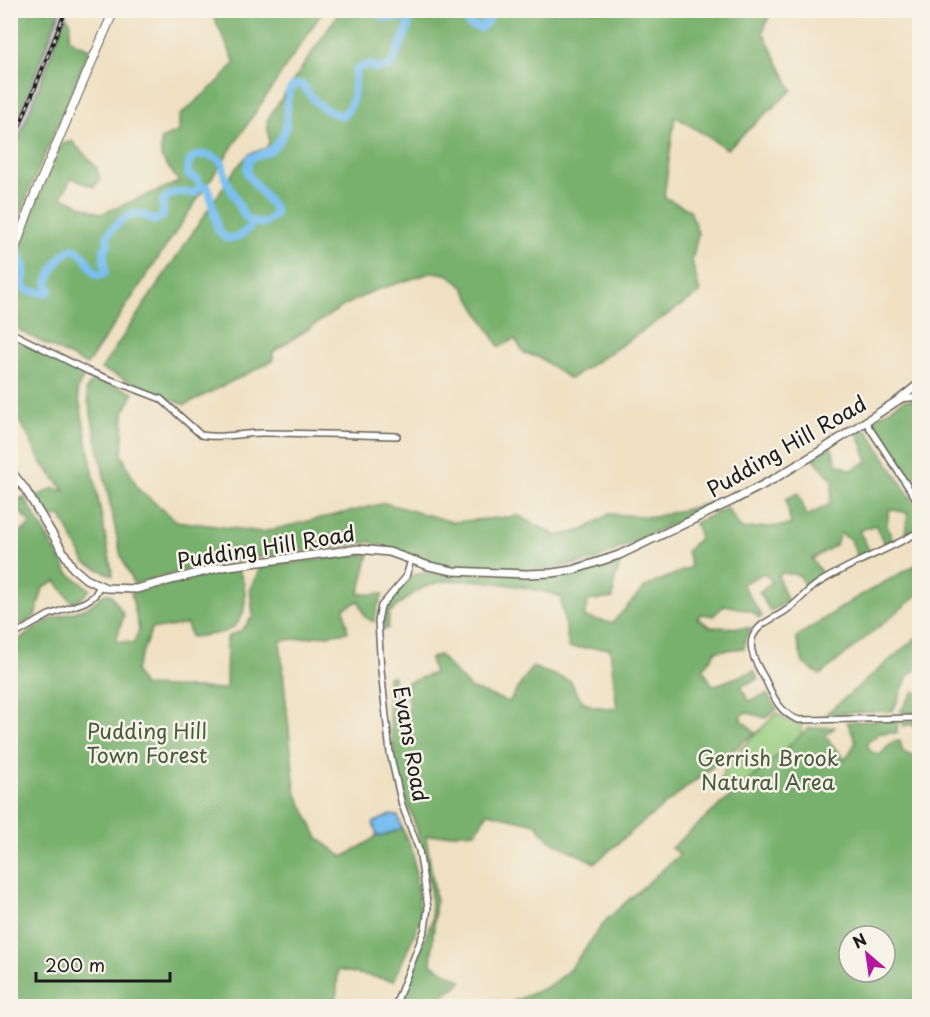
<svg xmlns="http://www.w3.org/2000/svg" width="930" height="1017" font-family="'Playpen Sans',sans-serif">
<style>
.industrial{fill:#cfbdce}
.green{fill:#96cc7e;stroke:#59744d;stroke-width:1.5}
.forest{fill:#78b06d;stroke:#4a6644;stroke-width:1.5;fill-rule:evenodd}
.water{fill:#79bff0;stroke:#4a6e86;stroke-width:1.5}
.lines{fill:none;stroke-linecap:round;stroke-linejoin:round}
.river{stroke:#79bff0;stroke-width:8}
.minor-casing{stroke:#666156;stroke-width:8}
.tertiary-casing{stroke:#666156;stroke-width:10}
.secondary-casing{stroke:#666156;stroke-width:10}
.minor{stroke:#fff;stroke-width:5}
.tertiary{stroke:#fff;stroke-width:7}
.secondary{stroke:#fff;stroke-width:8}
.rail-casing{stroke:#1c1c1c;stroke-width:4}
.rail{stroke:#f7f3e8;stroke-width:1.5;stroke-dasharray:4.5;stroke-linecap:butt}
.labels{text-anchor:middle;stroke-width:5;stroke-linejoin:round;paint-order:stroke}
.street-label{font-size:21px;fill:#1c1c1c;stroke:#f7f3e8}
.park-label{font-size:21px;fill:#475a3e;stroke:#f7f3e8}
</style>
<rect width="100%" height="100%" fill="#f7f3e8"/>
<filter id="ink" filterUnits="userSpaceOnUse"><feTurbulence type="fractalNoise" baseFrequency=".0167" numOctaves="2"/><feDisplacementMap in="SourceGraphic" scale="12" xChannelSelector="R" yChannelSelector="G"/><feConvolveMatrix kernelMatrix="1 2 1 2 8 2 1 2 1" color-interpolation-filters="sRGB"/></filter>
<filter id="wash" filterUnits="userSpaceOnUse"><feTurbulence type="fractalNoise" baseFrequency=".008" numOctaves="4" result="noise"/><feDisplacementMap in="SourceGraphic" scale="24" xChannelSelector="R" yChannelSelector="G"/><feGaussianBlur stdDeviation="1.35" result="paint"/><feColorMatrix in="noise" values="0 0 0 0 0 0 0 0 0 0 0 0 0 0 0 0 0 1.4 0 .05"/><feComposite in="paint" operator="in"/></filter>
<g filter="url(#wash)">
<rect width="100%" height="100%" fill="#efe0c2"/>
<polygon class="industrial" points="60,11 69,11 11,159 11,137"/>
<polygon class="green" points="777,713 787,721 801,724 803,785 733,794 718,786 728,762"/>
<g class="forest">
<polygon points="11,10 60,11 11,137 10,11"/>
<polygon points="211,11 323,11 87,365 20,331 11,321 11,287 16,263 38,200 62,144 72,141 97,168 100,180 94,187 71,178 62,197 101,214 179,182 161,157 161,139 179,131 179,116 218,82 235,63"/>
<polygon points="340,11 771,11 763,32 792,90 727,149 675,116 664,197 690,210 698,233 692,261 700,293 570,379 540,358 524,353 515,339 499,347 464,288 449,275 434,272 373,291 340,308 273,352 273,361 185,405 101,369 236,168 249,154 266,148 269,142 267,120"/>
<polygon points="66,16 71,23 69,37 75,43 90,49 28,194 11,244 11,159"/>
<polygon points="10,337 18,338 85,374 77,389 113,576 85,563 61,516 49,518 37,496 54,488 65,491 40,461 26,432 16,417 11,420"/>
<polygon points="95,377 134,393 124,412 122,455 138,489 177,521 262,532 385,503 453,522 519,516 557,536 584,530 609,514 654,517 722,500 598,559 552,569 454,569 371,542 244,559 185,570 134,584 121,556 86,390"/>
<polygon points="919,399 919,475 911,480 874,426 876,418 904,400"/>
<path d="M856,428l11,2 51,79 1,5 -1,14 -13,6 3,-21 -19,-4 -2,16 6,16 -8,4 -10,-20 -16,6 12,22 -13,6 -7,-19 -11,-7 -4,12 -24,14 11,16 -18,11 -6,-11 -17,-2 -4,3 10,26 -18,9 -11,-19 13,-10 -8,-9 -22,11 20,32 -3,2 -8,-7 -26,-6 -12,11 -11,-2 -5,4 14,9 41,1 -6,8 -2,12 -28,3 -13,18 10,17 41,-15 4,8 -17,7 8,15 18,-7 10,15 -11,9 -21,-6 -5,6 15,15 -118,94 -42,36 -46,-23 -13,-16 -48,-11 -13,19 -49,4 10,64 -5,64 31,17 -30,25h-33l33,-86 -2,-33 -13,-57 -20,-57 -9,-66v-30l6,-1 3,48 13,2 -4,-43 28,-10 -4,-14 9,-4 31,33 39,14 23,-35 39,14c10,26 19,27 46,27l-7,-60h-41l-9,-52c-37,-9 -107,-27 -141,-6 -11,6 -20,15 -30,23l-1,15 -4,2 -1,-19 4,-9 26,-27 11,-2 129,2 70,-19 -8,23 -2,19 -25,3 -4,16 28,6 33,-36 46,-20 -4,-16 13,-14 -5,-14 32,-15 14,21 50,-4 -5,-26 12,-6 9,23 23,-12 3,-24 -20,-22 18,-12 6,18 15,6 16,-9z"/>
<polygon points="24,497 68,573 90,589 82,598 72,603 56,581 43,588 35,616 11,631 11,619 17,607 11,602 11,532 17,535 31,524 12,503"/>
<path d="M369,554l-10,40h24l-6,14 -3,14 -9,-5 -6,-16 -15,7 4,24 -68,9 15,149 23,48 25,19 27,-16 7,-6 5,1 20,-8 11,25 8,66 -27,62 -56,-11 -2,36h-325l-1,-361 41,-26 36,-11 17,-14h7l13,21 -8,26 17,2 6,-13 -8,-37 106,-25c7,11 8,19 8,32 -1,34 -26,34 -54,37l-4,-13 -23,4h-12l-17,43 8,15 83,3 1,-52 15,-7 11,-14 -3,-27 11,-23z"/>
<polygon points="919,563 919,594 820,675 803,663 796,637 856,598"/>
<polygon points="919,635 919,667 908,676 893,711 826,714"/>
<polygon points="914,691 919,694 919,714 900,712"/>
<path d="M898,720l-1,13h-17l-13,10 3,8 10,4 12,-13 8,-1 3,11 16,6 -1,-20 -6,-14 -9,2 -1,-6 17,1v285h-433l9,-6 10,5 42,-18 22,-17 38,-51 73,-65 -9,-6 138,-120 26,-1 -10,9 20,24 11,-18 -9,-20zM849,936h36v36h-36z"/>
</g>
<polygon class="water" points="390,815 398,816 402,828 382,836 377,835 373,823"/>
<g class="lines">
<g class="river">
<polyline points="461,10 465,13 469,25 481,28 486,23 493,10"/>
<path d="M201,187l-4,-8 -9,-4c-3,-24 19,-24 34,-13l3,16 21,41 16,5 13,-9v-6l-27,-34 -1,-6 3,-11c8,-3 20,-5 25,-12 4,-4 8,-11 10,-16 5,-14 -4,-51 18,-45 10,16 21,27 40,31 13,-13 10,-28 13,-45l4,-4 11,-2 4,4 16,-3 17,-38 1,-7 -3,-3h-20l-12,-8"/>
<path d="M201,187h7l10,43 8,8c13,1 21,-6 27,-16"/>
<path d="M10,239c7,12 20,30 12,44l4,7 19,3 5,-3 -3,-7c6,-15 12,-28 27,-34 12,5 14,17 23,26l8,-2 -1,-24 4,-4 -1,-9c11,-16 30,-31 46,-15l10,-5v-16c10,-9 18,-9 31,-7l7,-6"/>
</g>
</g>
</g>
<g filter="url(#ink)">
<g class="lines">
<g class="minor-casing">
<g id="minor">
<path d="M10,332l78,39 73,28 40,36c19,4 41,-2 61,-2 45,0 90,2 135,3"/>
<polyline points="900,399 920,397"/>
<polyline points="865,421 920,505"/>
<path d="M920,531c-33,20 -71,32 -103,53 -12,8 -20,20 -32,27 -11,8 -25,11 -32,25 -6,14 5,31 12,43 8,17 15,35 34,41l121,-2"/>
<polyline points="10,637 49,615 85,602 94,596 100,586"/>
<polyline points="395,1006 425,929 428,908 419,850 402,805 390,753 381,670 378,621 381,606 406,577 411,560"/>
</g>
</g>
<g class="tertiary-casing">
<polyline id="tertiary" points="10,470 25,489 73,568 86,579 106,588 136,589 222,567 358,549 389,552 429,566 453,571 526,574 552,573 573,570 619,555 734,500 772,480 822,450 900,399 920,383"/>
</g>
<g class="secondary-casing">
<polyline id="secondary" points="10,262 33,199 114,10"/>
</g>
<use href="#minor" class="minor"/>
<use href="#tertiary" class="tertiary"/>
<use href="#secondary" class="secondary"/>
<g class="rail-casing">
<polyline id="rail" points="10,150 66,10"/>
</g>
<use href="#rail" class="rail"/>
</g>
</g>
<g class="labels">
<g class="street-label">
<text transform="translate(787 447) rotate(-30)" y="7">Pudding Hill Road</text>
<text transform="translate(266 548) rotate(-9)" y="7">Pudding Hill Road</text>
<text transform="translate(410 744) rotate(80)" y="7">Evans Road</text>
</g>
<g class="park-label">
<text x="147" y="739">Pudding Hill<tspan x="147" dy="24">Town Forest</tspan></text>
<text x="768" y="766">Gerrish Brook<tspan x="768" dy="24">Natural Area</tspan></text>
</g>
</g>
<rect width="930" height="1017" fill="none" stroke="#f7f3e8" stroke-width="36"/>
<g transform="translate(867 954) rotate(331)"><circle r="28" fill="#f7f3e8" stroke="#9f9d96" stroke-width="1.5"/>
<path d="M0-4.5L10 22L0 15L-10 22Z" fill="#b5179e"/>
<text y="-9" font-size="16" font-weight="bold" text-anchor="middle" fill="#1c1c1c">N</text>
</g>
<path d="M36 972v9h134v-9" fill="none" stroke="#1c1c1c" stroke-width="3"/>
<text x="45" y="972" font-size="18" fill="#1c1c1c" stroke="#f7f3e8" stroke-width="4.5" paint-order="stroke">200 m</text>
</svg>
